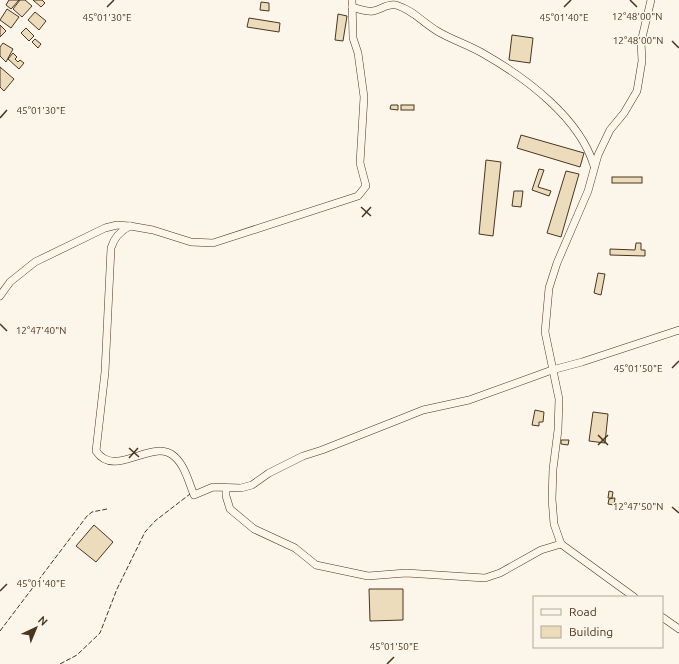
<svg xmlns="http://www.w3.org/2000/svg" width="679" height="664" font-family="Ubuntu,sans-serif">
<style>
.building{fill:#ecdcbc;stroke:#4a3520}
.lines{fill:none;stroke-linecap:round;stroke-linejoin:round}
.minor-casing{stroke:#4a3520;stroke-width:8}
.minor{stroke:#fbf6e9;stroke-width:7}
.fence{stroke:#4a3520;stroke-width:1;stroke-dasharray:5 2;stroke-linecap:butt}
.ticks{fill:none;stroke:#4a3520;stroke-width:1.5}
.ticks-label{font-size:10px;text-anchor:middle;fill:#4a3520;stroke:#fbf6e9;stroke-width:3;stroke-linejoin:round;paint-order:stroke}
</style>
<rect width="100%" height="100%" fill="#fbf6e9"/>
<g class="building">
<polygon points="9,0 19,0 11,9 6,5"/>
<polygon points="20,0 25,0 32,6 22,17 13,9"/>
<polygon points="33,0 42,0 45,3 41,7"/>
<polygon points="261,2 269,3 269,11 260,10"/>
<polygon points="7,9 19,17 11,28 0,20"/>
<polygon points="35,12 46,21 39,30 28,20"/>
<polygon points="338,14 347,16 343,41 335,40"/>
<polygon points="249,18 280,23 279,32 247,27"/>
<polygon points="0,25 6,31 0,37"/>
<polygon points="26,28 34,36 29,41 21,33"/>
<polygon points="512,35 533,38 530,63 509,60"/>
<polygon points="35,39 41,44 38,48 32,42"/>
<polygon points="3,43 13,49 6,62 0,56 0,47"/>
<polygon points="13,53 17,57 15,59 18,62 20,60 24,63 19,69 8,59"/>
<polygon points="0,67 14,79 4,91 0,87"/>
<polygon points="391,105 398,105 398,110 390,109"/>
<rect x="401" y="105" width="13" height="5"/>
<polygon points="521,135 584,153 580,167 517,148"/>
<polygon points="486,160 501,162 493,236 479,234"/>
<polygon points="539,169 544,170 538,187 551,191 549,196 532,190"/>
<polygon points="566,171 579,174 561,237 547,233"/>
<rect x="612" y="177" width="30" height="6"/>
<polygon points="514,191 523,191 521,207 512,206"/>
<polygon points="636,243 641,243 641,250 645,250 645,256 610,255 610,249 635,250"/>
<polygon points="598,273 605,274 601,295 594,293"/>
<polygon points="535,410 544,412 543,422 539,422 539,426 532,425"/>
<polygon points="593,412 608,414 605,443 589,441"/>
<polygon points="561,440 569,440 568,445 561,444"/>
<polygon points="609,491 613,492 612,498 608,498"/>
<polygon points="614,498 615,498 614,505 608,504 609,499"/>
<polygon points="94,525 113,542 96,562 76,546"/>
<polygon points="369,589 403,589 403,620 370,621"/>
</g>
<g class="lines">
<g class="minor-casing">
<g id="minor">
<path d="M352,7c7,2 15,5 21,4 8,-1 14,-8 23,-6 17,5 26,17 41,26 15,9 32,14 47,23 42,24 96,64 110,112"/>
<path d="M130,226c-10,5 -16,12 -19,22l-6,124 -9,79c19,29 57,-15 79,6 10,9 14,26 19,38l19,-8 28,1 11,-3 17,-12 34,-17 19,-6 76,-30 25,-10 46,-10 83,-30 30,-8 97,-32"/>
<polyline points="0,296 10,282 35,262 105,228 117,225 130,226 153,230 191,242 213,243 358,196 366,186 360,163 364,97 358,53 353,38 352,0"/>
<polyline points="226,488 226,496 230,509 254,529 295,548 316,565 368,576 406,573 485,578 500,573 541,550 561,544"/>
<polyline points="634,597 561,544 554,524 552,499 553,469 558,430 559,399 545,332 549,288 557,263 588,191 598,155 610,130 624,113 637,91 642,61 641,42 651,0"/>
<polyline points="662,617 679,629"/>
</g>
</g>
<use href="#minor" class="minor"/>
<g class="fence">
<polyline points="0,631 87,516 92,512 107,509"/>
<polyline points="60,664 77,655 100,633 117,589 145,532 155,521 190,494"/>
</g>
</g>
<path class="ticks" d="M630,0l7,7M107,7l7,-7M564,7l7,-7M672,41l7,7M0,118l7,-8M361,207l10,9M362,217l9,-10M0,324l7,7M672,368l7,-7M598,435l10,10M598,445l10,-10M129,448l10,9M129,458l9,-10M672,507l7,6M0,591l7,-7M387,664l7,-7"/>
<g class="ticks-label">
<text x="637" y="20">12°48'00"N</text>
<text x="107" y="21">45°01'30"E</text>
<text x="564" y="21">45°01'40"E</text>
<text x="638" y="44">12°48'00"N</text>
<text x="41" y="114">45°01'30"E</text>
<text x="41" y="334">12°47'40"N</text>
<text x="638" y="372">45°01'50"E</text>
<text x="638" y="510">12°47'50"N</text>
<text x="41" y="587">45°01'40"E</text>
<text x="394" y="650">45°01'50"E</text>
</g>
<rect x="533" y="596" width="130" height="52" fill="#fbf6e9" stroke="#b4a999"/>
<rect x="541" y="609" width="20" height="6" fill="#fbf6e9" stroke="#b4a999"/>
<text x="569" y="616" font-size="12" fill="#4a3520">Road</text>
<rect x="541" y="626" width="20" height="12" fill="#ecdcbc" stroke="#b4a999"/>
<text x="569" y="636" font-size="12" fill="#4a3520">Building</text>
<g transform="translate(36 628) rotate(44)" stroke="#fbf6e9" stroke-width="3" paint-order="stroke">
<path d="M0-3L7 15L0 10L-7 15Z" fill="#4a3520"/>
<text y="-6" font-size="11" font-weight="bold" text-anchor="middle" fill="#4a3520">N</text>
</g>
</svg>
